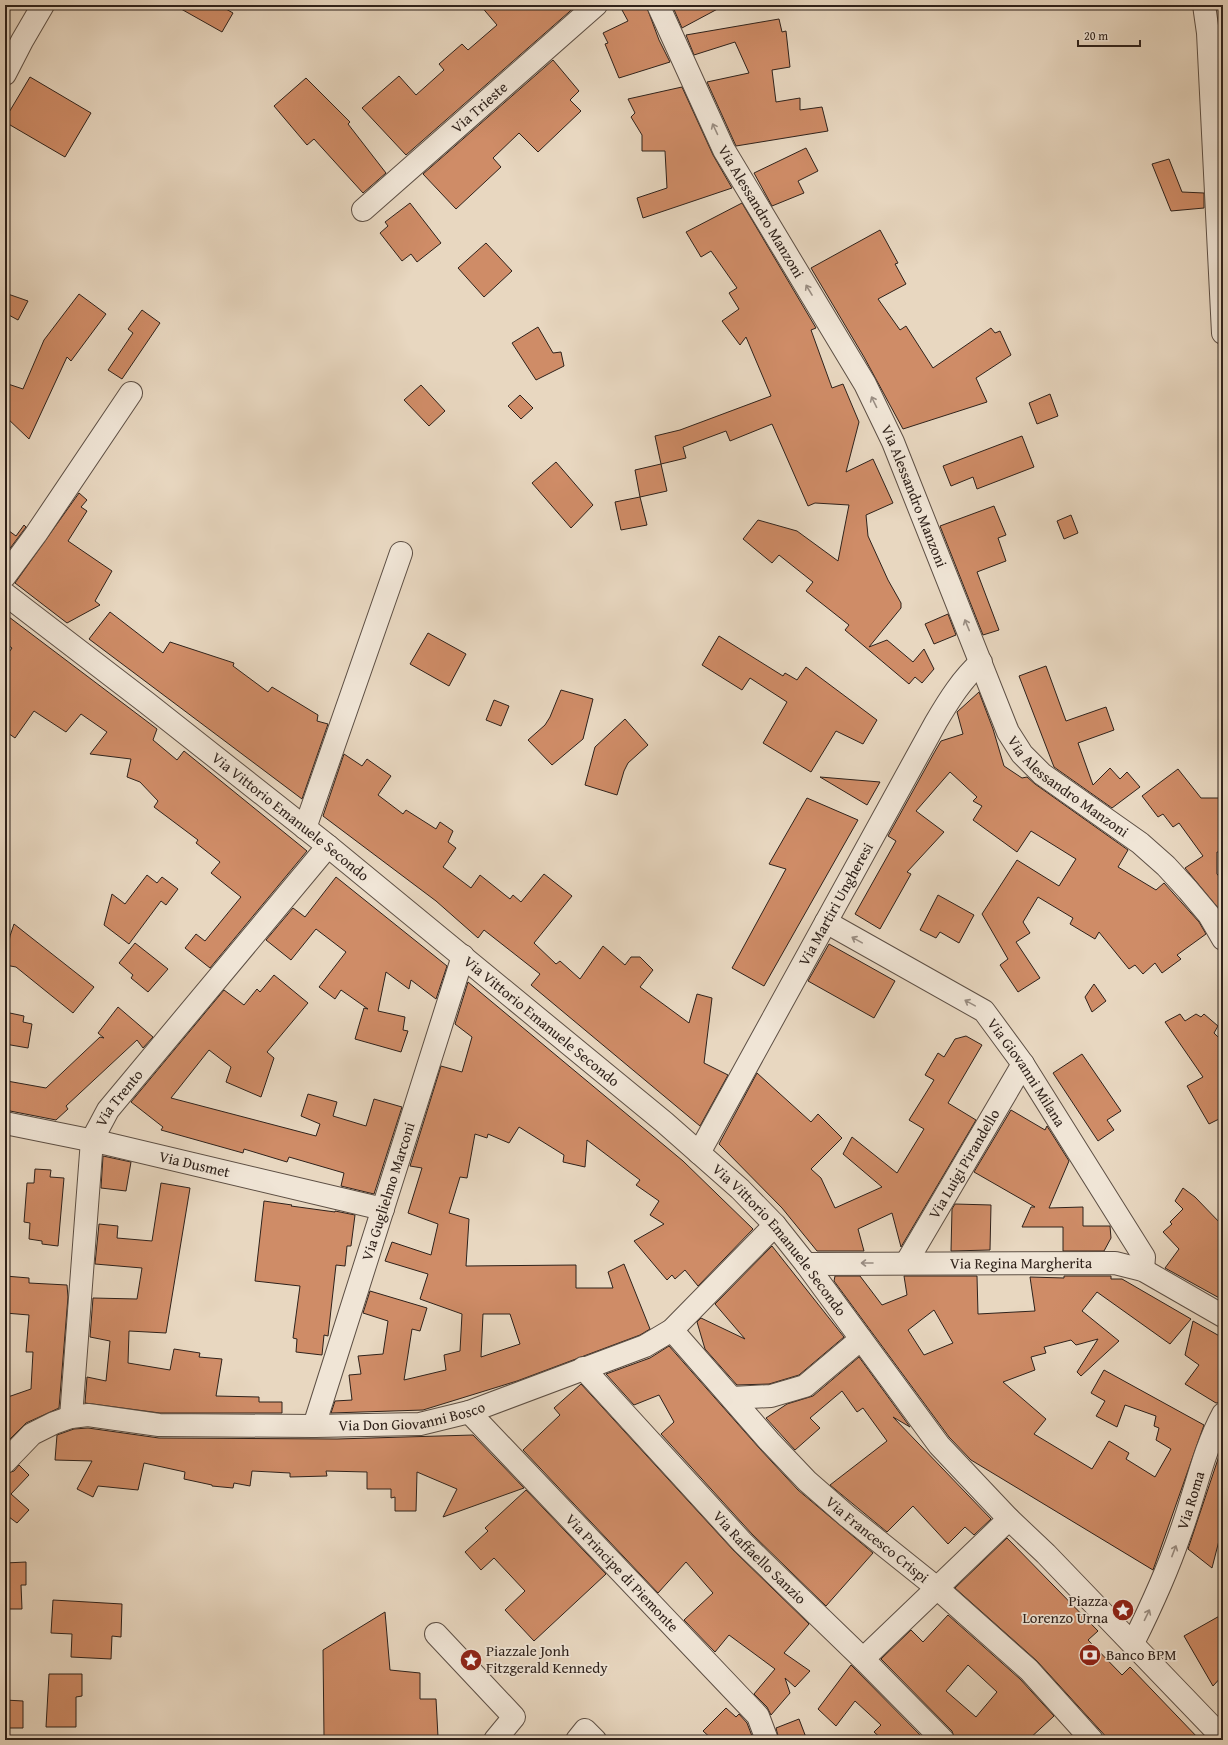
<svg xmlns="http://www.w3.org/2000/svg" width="1228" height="1745" font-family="'Gentium Book Plus',serif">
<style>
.building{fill:#cf8c67;stroke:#2f221b;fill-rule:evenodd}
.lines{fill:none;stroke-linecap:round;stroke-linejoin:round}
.minor-casing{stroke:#5d4f44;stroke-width:24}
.minor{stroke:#f0e5d6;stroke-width:22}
.oneway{stroke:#998d82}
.labels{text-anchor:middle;stroke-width:3.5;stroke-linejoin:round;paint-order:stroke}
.street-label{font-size:15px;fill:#2f221b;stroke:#f0e5d6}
.poi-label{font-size:15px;fill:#2f221b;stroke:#f0e5d6;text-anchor:start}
</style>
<rect width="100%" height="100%" fill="#e8d7c0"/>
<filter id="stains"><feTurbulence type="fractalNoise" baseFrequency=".005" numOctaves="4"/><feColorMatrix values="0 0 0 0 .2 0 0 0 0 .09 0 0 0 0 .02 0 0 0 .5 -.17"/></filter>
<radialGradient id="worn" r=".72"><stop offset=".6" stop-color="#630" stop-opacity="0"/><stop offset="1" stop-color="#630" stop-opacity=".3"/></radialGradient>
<g class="building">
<polygon points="174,5 219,5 233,13 222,32"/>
<polygon points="480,5 577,5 406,155 362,108 399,76 416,95 444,70 439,64 462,44 468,50 497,25"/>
<polygon points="632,5 646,5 659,40 670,62 619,78 605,44 608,43 603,33 628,21 622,10"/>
<polygon points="672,5 725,5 682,28"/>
<polygon points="779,19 782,32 786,31 790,67 772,70 776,102 800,98 800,110 822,107 828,131 736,146 707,82 749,73 735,42 694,55 686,35"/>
<polygon points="553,60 579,91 570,100 581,111 538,152 519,133 493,158 501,167 456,209 423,174"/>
<polygon points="30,77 91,113 65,157 5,122 5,119"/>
<polygon points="306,78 350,122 348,124 386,173 363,193 314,139 307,145 274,106"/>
<polygon points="682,87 713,155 732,188 643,218 637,198 667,188 665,151 642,151 642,135 631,117 635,113 628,99"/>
<polygon points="806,148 818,171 798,181 804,193 772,206 754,173"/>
<polygon points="1169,159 1182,192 1204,193 1204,208 1171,211 1152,164"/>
<polygon points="410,203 441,243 417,262 411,254 402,261 380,233 388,226 385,222"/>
<polygon points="742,203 816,328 811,330 832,388 843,384 859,422 846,472 873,459 893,503 866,515 868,536 888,580 901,603 901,608 869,647 887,640 913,662 924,649 934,669 922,683 915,677 909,684 845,630 849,625 806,591 813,582 779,555 772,563 743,539 758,520 797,531 838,561 849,505 815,503 808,506 772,424 730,441 726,431 683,447 686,458 661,464 655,436 680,430 771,396 746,337 740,345 722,321 739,309 729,293 737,288 711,251 701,257 686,232"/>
<polygon points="880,230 898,263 895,264 906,284 878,299 900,330 906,326 933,368 991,328 995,333 1000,331 1011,355 976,378 987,402 903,429 864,357 811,268"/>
<polygon points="486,243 512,271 484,297 458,268"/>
<polygon points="5,293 28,301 18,320 5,313"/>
<polygon points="79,294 106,314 71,361 67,357 29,439 5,416 5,383 23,389 44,340"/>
<polygon points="142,310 160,323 122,379 108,370 133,333 128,329"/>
<polygon points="538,327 553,353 561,352 564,366 536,380 512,343"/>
<polygon points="421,385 445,411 429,426 404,400"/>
<polygon points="1050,394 1058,416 1037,424 1029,403"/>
<polygon points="520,395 533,408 521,419 508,406"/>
<polygon points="1022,436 1034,467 977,489 973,477 951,486 943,466"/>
<polygon points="556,462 593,505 571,528 532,483"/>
<polygon points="661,464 667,491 640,497 635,470"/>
<polygon points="79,493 87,500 81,507 87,511 68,541 112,571 95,601 100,605 67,623 15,583"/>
<polygon points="640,497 647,525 621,530 615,502"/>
<polygon points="994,506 1006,535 998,538 1006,561 977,572 999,630 983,635 940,526"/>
<polygon points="1071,515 1078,533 1064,539 1057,521"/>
<polygon points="24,525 26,527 5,555 5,528 16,536"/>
<polygon points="110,612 163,653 170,642 234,663 233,666 268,692 272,687 318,715 317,721 328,724 302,799 89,639"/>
<polygon points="5,614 157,729 153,740 177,760 184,751 307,851 210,968 185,948 196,934 205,941 241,897 211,873 220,862 196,843 198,840 154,807 158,801 140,782 127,777 131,759 90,754 107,732 81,714 66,732 34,711 15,738 5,731 5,658 12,648 5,643"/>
<polygon points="948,614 956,635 934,644 925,624"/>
<polygon points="428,633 466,654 449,686 410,664"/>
<polygon points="719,636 783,676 785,673 797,680 806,667 877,720 863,744 836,731 811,772 763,743 787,702 750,678 742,690 702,665"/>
<polygon points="1046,666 1066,721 1106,707 1114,730 1078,743 1093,785 1110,768 1120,779 1127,772 1140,787 1112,808 1054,767 1019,676"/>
<polygon points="561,690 593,699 583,739 552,765 528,740 545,725 550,717"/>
<polygon points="979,692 993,729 1004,766 1022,778 1027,777 1035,784 1128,850 1118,867 1156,890 1164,883 1199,922 1206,934 1177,955 1181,959 1162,973 1155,963 1143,974 1135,965 1129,969 1099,932 1095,939 1070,924 1073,918 1038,897 1023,922 1030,933 1016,942 1040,978 1018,992 1000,965 1008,959 982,914 1017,860 1059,886 1076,859 1031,831 1017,852 973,820 982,806 973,801 977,797 950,772 916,811 944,832 907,872 911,874 880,929 855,914 896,841 888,836 934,753 941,741 963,734 957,712"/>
<polygon points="494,700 509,706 501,726 486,720"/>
<polygon points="625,719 648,745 628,763 624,771 617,795 585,785 595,747"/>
<polygon points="344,754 362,766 367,759 391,776 378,795 403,814 406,810 436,829 440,822 453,831 448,842 456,848 443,867 471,888 480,875 510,899 513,895 521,902 544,874 572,896 534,943 556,964 560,961 580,979 603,946 625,965 631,957 640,957 653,970 640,987 689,1023 697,994 712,998 704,1063 728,1075 700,1126 531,985 540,974 484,930 478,938 436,901 323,816"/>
<polygon points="1178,769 1201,798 1223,798 1223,852 1217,852 1217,874 1223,881 1223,914 1185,868 1203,856 1179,823 1173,827 1163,814 1158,817 1142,796"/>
<polygon points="820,777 880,782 867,805"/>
<polygon points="807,798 858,820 764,986 732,968 786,869 769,864"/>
<polygon points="147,875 157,883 162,877 178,889 166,905 161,901 129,944 104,925 112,894 125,904"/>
<polygon points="336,877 447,966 436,999 411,980 409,989 386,972 378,1011 405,1017 403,1030 408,1031 401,1052 355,1039 364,1008 368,1009 341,990 335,999 319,987 346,952 316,929 291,960 266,940 293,908 305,917"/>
<polygon points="938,895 974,915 959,943 940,932 936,938 920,930"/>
<polygon points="14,924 94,987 73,1013 16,967 5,965 10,936"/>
<polygon points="135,943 168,969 148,992 131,978 133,975 119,963"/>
<polygon points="829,944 895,981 874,1018 808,981"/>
<polygon points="274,975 308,1003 267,1052 274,1058 261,1097 226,1082 231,1067 209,1050 171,1098 316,1136 320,1124 301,1116 308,1094 337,1102 333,1116 366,1126 374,1099 402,1107 374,1194 341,1186 344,1173 289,1157 287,1162 244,1149 243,1153 161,1130 163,1127 131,1102 224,990 244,1005 257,989 260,992"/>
<path d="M468,982l215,179 70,68 -55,57 -13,-16 -10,9 -3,-4 -5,5 -33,-39 30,-17 -14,-9 9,-14 -23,-16 4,-5 -53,-40 -2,27 -22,-5 1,-7 -45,-28 -10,16 -21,-9 -1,4 -12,-4 -8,44 -7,-1 -11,36 20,6 -3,47 110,-1v23h37l-5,-16 16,-8 26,65 -10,6 -123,46 -94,29 -92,3 4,-12 17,-1 -3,-25 12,-1 -3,-18 25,-2 5,-33 -25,-8 7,-22 57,17 -7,23 -8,-2 -8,51 42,-10 -2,-15 16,-4 2,-37 -42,-15 8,-25 -43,-13 7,-19 39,13 7,-31 -30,-11 14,-45 -12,-2 31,-100 21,6 10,-35 -17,-13zM483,1314h27l10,30 -39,13z"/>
<polygon points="1094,984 1106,1001 1092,1012 1085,997"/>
<polygon points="118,1007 153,1037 143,1048 137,1040 66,1106 68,1109 56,1120 5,1110 5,1090 7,1081 46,1088 100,1037 104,1038 98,1033"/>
<polygon points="5,1012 24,1016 23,1022 32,1024 28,1048 5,1044"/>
<polygon points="1180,1014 1185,1021 1196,1014 1201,1017 1204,1014 1218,1026 1214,1033 1223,1042 1223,1117 1209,1124 1187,1086 1203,1077 1165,1022"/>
<polygon points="966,1036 982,1045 948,1103 976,1120 901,1247 892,1213 858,1229 864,1251 817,1251 782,1208 719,1144 757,1073 811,1122 818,1114 842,1138 811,1169 821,1178 835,1208 882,1187 843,1154 852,1137 897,1173 924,1129 909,1120 934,1080 925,1075 938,1053 944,1057 955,1039"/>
<polygon points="1082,1054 1121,1111 1107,1120 1114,1130 1098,1141 1053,1073"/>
<polygon points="1011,1110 1045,1130 1047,1126 1069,1161 1049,1208 1083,1207 1083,1226 1110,1226 1111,1238 1104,1251 1063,1251 1063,1227 1022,1227 1031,1207 1035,1207 974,1172"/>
<polygon points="103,1156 131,1162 126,1191 101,1188"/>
<polygon points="35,1169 51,1170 50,1177 64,1178 58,1246 42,1244 42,1241 29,1239 30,1223 24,1222 27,1183 34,1183"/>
<polygon points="161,1183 190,1188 166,1333 129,1331 128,1363 170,1370 174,1349 200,1353 199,1357 222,1359 216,1396 259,1397 259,1402 282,1402 282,1413 160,1413 85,1403 87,1377 106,1381 110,1341 90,1337 93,1298 137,1299 142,1268 95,1264 99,1224 118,1226 117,1238 152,1241"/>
<polygon points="1183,1188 1195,1197 1223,1226 1223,1300 1165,1268 1179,1249 1163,1232 1172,1224 1170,1222 1183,1209 1175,1201"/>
<polygon points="264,1201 292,1205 291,1206 335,1212 335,1211 355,1215 351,1246 347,1246 345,1266 336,1265 328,1336 324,1335 322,1355 296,1352 297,1339 293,1338 300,1286 255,1281"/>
<polygon points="955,1204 991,1205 990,1250 951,1251 952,1209"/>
<polygon points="772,1246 844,1337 799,1375 769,1384 737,1385 705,1349 697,1322 701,1318 745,1339 715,1304"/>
<polygon points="5,1276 29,1278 29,1283 67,1285 68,1297 59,1408 26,1423 5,1444 5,1398 31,1389 33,1352 26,1352 29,1315 5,1313"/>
<path d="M835,1276h25l22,29 25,-10 -3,-19h73l1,38 57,-3 -5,-34 34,1v-2h47v3h11l69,40 -21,25 -73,-52 -15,19 37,30 -38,35 -4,-4 21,-33 -22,6 -5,-5 -27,7 2,6 -15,4 4,13 -32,12 43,37 -12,15 58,35 17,-28 20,12 -3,6 29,18 16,-28 -15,-9 3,-12 -5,-2 2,-10 -31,-11 -8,22 -21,-11 9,-15 -14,-8 13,-23 100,55 -51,145 -182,-110 -22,-23 -115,-156zM934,1310l19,33 -29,12 -16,-25z"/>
<polygon points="1193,1321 1223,1338 1223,1402 1216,1403 1185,1384 1199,1365 1185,1355"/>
<polygon points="669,1346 760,1449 798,1490 873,1553 826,1606 752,1534 661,1434 674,1422 659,1395 634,1405 606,1374 650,1358"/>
<polygon points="859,1357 910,1427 893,1417 991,1519 974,1535 965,1527 948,1544 913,1506 887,1532 830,1485 887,1441 863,1408 857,1412 842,1391 810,1418 820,1428 795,1450 766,1418 787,1404 813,1396"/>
<polygon points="581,1384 734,1551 809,1624 784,1653 810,1671 795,1687 785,1678 790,1693 771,1715 767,1707 754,1694 775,1669 729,1635 715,1652 684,1620 713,1593 686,1562 658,1593 523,1450 560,1415 554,1408"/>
<polygon points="88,1428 159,1438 337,1439 473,1435 524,1488 443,1517 457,1489 417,1472 416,1511 395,1511 395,1497 391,1498 391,1489 367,1489 367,1472 326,1471 327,1476 290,1477 290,1473 252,1471 250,1486 234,1483 233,1488 212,1486 212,1485 184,1479 185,1472 144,1463 138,1490 98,1486 93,1497 77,1489 92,1461 55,1460 57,1435 74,1429"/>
<polygon points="1223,1444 1223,1525 1212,1568 1188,1549"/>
<polygon points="19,1465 29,1475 11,1494 29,1510 17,1523 5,1514 5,1474 14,1471"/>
<polygon points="526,1490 606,1574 534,1641 505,1610 525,1591 494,1558 481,1570 465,1552 488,1531 485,1528"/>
<polygon points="1007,1538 1098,1631 1088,1640 1122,1675 1130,1667 1200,1740 1109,1740 1037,1661 955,1588"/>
<polygon points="26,1562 26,1585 21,1585 22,1609 5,1609 5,1563"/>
<polygon points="53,1600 122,1604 121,1637 112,1636 111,1659 71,1657 72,1634 51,1633"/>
<polygon points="385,1612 390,1670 420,1673 420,1699 436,1699 438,1737 395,1739 324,1736 323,1650"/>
<polygon points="1223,1614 1223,1675 1213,1686 1184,1636"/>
<path d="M948,1615l72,64 34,37 -26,24h-73l-3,-9 -71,-72 30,-29 12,12zM968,1665l29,27 -21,25 -30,-26z"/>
<polygon points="851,1665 854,1668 925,1740 883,1740 874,1732 881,1725 855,1701 836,1726 818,1709"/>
<polygon points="49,1674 82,1674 82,1696 76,1697 76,1727 46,1727"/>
<polygon points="5,1700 23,1701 23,1728 5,1728"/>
<polygon points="726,1708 736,1717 739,1714 747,1723 752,1736 750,1739 753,1738 754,1740 713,1740 703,1731"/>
<polygon points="799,1719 807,1740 779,1740 776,1728"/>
</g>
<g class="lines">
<g class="minor-casing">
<g id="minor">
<path id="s1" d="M658,5l66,145 141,234 28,58 115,290 14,22 20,20 98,69 26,23 22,24 21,25 14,24"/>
<polyline points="1204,5 1208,33 1223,333"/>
<polyline points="5,74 22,41 43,5"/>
<path id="s2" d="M363,210l233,-205"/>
<polyline points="5,576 36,534 131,393"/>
<path id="s3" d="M5,594l142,109 181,143 336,276 76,67 35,36 31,39 133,181 70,74 37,35 177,184"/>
<polyline points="305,828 401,553"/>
<path id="s4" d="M826,922l158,89 39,53 121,193 -1,13"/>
<path id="s5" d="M5,1123l99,20 279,66"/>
<path id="s6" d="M699,1153l237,-431c13,-22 26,-43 45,-60"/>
<path id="s7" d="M906,1263l117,-199"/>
<path id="s8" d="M806,1264l309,-1 28,7 80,46"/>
<path id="s9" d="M672,1330l97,111 38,40 40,35 90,72 92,82 63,70"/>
<path id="s10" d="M583,1368l160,175 120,116 80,81"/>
<polyline points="732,1398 771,1396 805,1386 861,1339"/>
<path id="s11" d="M469,1412l289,304 9,24"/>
<path id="s12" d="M71,1417l21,-277 16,-30 220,-264"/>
<path id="s13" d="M314,1426l149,-470"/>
<path id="s14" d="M5,1462l27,-28 22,-11 17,-6 17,-2 71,10 155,1 106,-2 49,-12 176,-66 27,-16 103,-105"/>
<polyline points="436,1634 514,1717 495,1740"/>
<path id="s15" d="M1133,1643c18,-36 34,-71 47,-109 15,-40 23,-83 43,-120"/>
<polyline points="863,1659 1009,1519"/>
<polyline points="577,1740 585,1730 595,1740"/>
</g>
</g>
<use href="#minor" class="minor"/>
</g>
<defs><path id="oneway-shaft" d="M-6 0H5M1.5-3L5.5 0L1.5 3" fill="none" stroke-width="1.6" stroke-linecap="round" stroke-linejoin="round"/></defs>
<g class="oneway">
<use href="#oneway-shaft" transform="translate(715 129) rotate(-115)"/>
<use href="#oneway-shaft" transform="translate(809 290) rotate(-121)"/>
<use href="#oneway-shaft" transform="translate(874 402) rotate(-116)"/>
<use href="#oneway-shaft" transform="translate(967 625) rotate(-112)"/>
<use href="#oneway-shaft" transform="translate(857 940) rotate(-151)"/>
<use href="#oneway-shaft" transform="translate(970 1003) rotate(-151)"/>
<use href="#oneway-shaft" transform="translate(867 1263) rotate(180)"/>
<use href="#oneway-shaft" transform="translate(1174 1551) rotate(-69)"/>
<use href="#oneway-shaft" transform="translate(1147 1615) rotate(-64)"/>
</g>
<defs>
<g id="sight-disc" transform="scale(1.15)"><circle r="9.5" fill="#8f2418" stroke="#f0e5d6"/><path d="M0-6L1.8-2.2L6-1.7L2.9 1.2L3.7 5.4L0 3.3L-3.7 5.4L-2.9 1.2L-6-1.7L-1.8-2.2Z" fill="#fff"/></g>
<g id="bank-disc" transform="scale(1.15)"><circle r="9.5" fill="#8f2418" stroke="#f0e5d6"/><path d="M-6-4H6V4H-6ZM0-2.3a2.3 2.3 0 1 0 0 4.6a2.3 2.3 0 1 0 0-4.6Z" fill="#fff"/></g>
</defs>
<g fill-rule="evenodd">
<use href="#sight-disc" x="1123" y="1610"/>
<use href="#bank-disc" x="1090" y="1655"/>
<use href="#sight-disc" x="471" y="1660"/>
</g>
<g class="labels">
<g class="street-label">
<text dy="5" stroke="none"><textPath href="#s2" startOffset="155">Via Trieste</textPath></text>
<text dy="5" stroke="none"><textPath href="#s1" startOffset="231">Via Alessandro Manzoni</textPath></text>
<text dy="5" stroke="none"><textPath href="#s1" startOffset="555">Via Alessandro Manzoni</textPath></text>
<text dy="5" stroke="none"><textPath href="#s1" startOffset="891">Via Alessandro Manzoni</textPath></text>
<text dy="5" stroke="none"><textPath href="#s3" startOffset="362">Via Vittorio Emanuele Secondo</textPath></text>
<text dy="5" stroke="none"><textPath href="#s6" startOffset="284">Via Martiri Ungheresi</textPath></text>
<text dy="5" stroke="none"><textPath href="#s3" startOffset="686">Via Vittorio Emanuele Secondo</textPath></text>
<text dy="5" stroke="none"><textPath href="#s4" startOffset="256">Via Giovanni Milana</textPath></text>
<text dy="5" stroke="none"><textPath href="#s12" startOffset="328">Via Trento</textPath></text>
<text dy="5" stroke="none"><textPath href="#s7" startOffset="115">Via Luigi Pirandello</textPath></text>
<text dy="5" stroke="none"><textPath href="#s5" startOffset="194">Via Dusmet</textPath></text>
<text dy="5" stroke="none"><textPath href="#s13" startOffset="246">Via Guglielmo Marconi</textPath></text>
<text dy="5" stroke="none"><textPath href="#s3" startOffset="1010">Via Vittorio Emanuele Secondo</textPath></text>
<text dy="5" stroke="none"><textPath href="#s8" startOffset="215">Via Regina Margherita</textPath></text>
<text dy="5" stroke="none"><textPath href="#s14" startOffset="424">Via Don Giovanni Bosco</textPath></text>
<text dy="5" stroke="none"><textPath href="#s15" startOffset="154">Via Roma</textPath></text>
<text dy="5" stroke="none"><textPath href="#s9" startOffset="294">Via Francesco Crispi</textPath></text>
<text dy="5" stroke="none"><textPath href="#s10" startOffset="259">Via Raffaello Sanzio</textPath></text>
<text dy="5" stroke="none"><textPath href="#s11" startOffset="222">Via Principe di Piemonte</textPath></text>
</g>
<g class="poi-label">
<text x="1108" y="1606" text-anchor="end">Piazza<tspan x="1108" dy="17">Lorenzo Urna</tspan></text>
<text x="486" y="1656">Piazzale Jonh<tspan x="486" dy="17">Fitzgerald Kennedy</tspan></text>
<text x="1106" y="1660">Banco BPM</text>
</g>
</g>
<rect width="1228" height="1745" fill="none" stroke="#e8d7c0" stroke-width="20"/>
<rect x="6" y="6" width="1216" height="1733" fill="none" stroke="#2f221b" stroke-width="2"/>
<rect x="10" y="10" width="1208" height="1725" fill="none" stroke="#2f221b"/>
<path d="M1078 40v6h62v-6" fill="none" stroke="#2f221b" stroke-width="2"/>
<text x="1084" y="40" font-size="12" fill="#2f221b" stroke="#f0e5d6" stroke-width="3" paint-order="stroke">20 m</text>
<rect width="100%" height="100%" filter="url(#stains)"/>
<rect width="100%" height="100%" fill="url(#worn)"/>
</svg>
